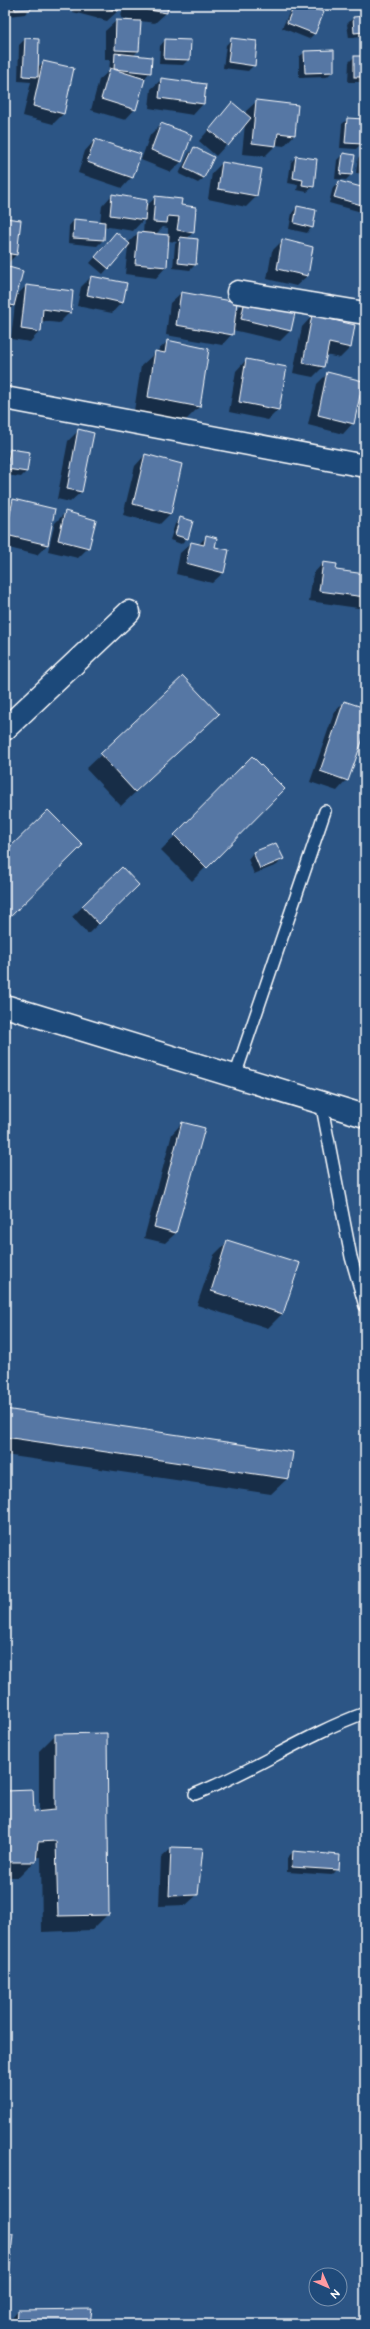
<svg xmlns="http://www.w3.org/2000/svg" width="370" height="2329" font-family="'Balsamiq Sans',sans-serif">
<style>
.shadow{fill:#0007;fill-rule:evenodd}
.building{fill:#5777a4;stroke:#fff}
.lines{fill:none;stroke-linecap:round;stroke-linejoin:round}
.service-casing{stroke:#fff;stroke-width:14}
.minor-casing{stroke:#fff;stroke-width:25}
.service{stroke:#1f4a7a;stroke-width:11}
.minor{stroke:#1f4a7a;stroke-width:22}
</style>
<rect width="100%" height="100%" fill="#2c5585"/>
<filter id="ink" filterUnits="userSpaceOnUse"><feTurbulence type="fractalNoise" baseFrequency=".025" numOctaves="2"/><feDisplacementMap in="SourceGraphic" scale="8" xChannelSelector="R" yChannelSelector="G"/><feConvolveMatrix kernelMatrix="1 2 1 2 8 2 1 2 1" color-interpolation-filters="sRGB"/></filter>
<g filter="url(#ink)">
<g class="shadow">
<polygon points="8,5 30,5 30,8 25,14 9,16"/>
<polygon points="74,5 119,5 118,11 107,21 73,12"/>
<polygon points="123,5 167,5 166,13 155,23 140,21 138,51 133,56 150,72 145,78 139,77 135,109 125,120 91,110 99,80 109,71 110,60 105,60 105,31 116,21 139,22 121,18"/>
<polygon points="293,5 303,5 315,33 309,39 282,28"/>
<polygon points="365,17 365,37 349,38 347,24 353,18"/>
<polygon points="25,39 37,68 43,62 64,113 53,124 23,116 31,82 18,81 19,45"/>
<polygon points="232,39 254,65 248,71 223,68 226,45"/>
<polygon points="165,40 189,59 183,65 159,64 160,46"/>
<polygon points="305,52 333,71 327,77 299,78 299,57"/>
<polygon points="354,57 365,57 365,82 348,82 349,62"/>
<polygon points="162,79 205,85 203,104 193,115 149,108 151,89"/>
<polygon points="257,101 297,106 294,135 284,146 276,145 265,156 242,154 245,124 216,156 199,141 232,103 246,115 246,111"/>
<polygon points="348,119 361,144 356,149 340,148 342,124"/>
<polygon points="161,124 191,136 181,162 171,172 141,160 150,135"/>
<polygon points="365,134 365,150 362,149"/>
<polygon points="95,140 132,177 122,188 78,173 85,151"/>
<polygon points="194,148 204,178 198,183 179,174 189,153"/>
<polygon points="363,152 365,174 356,173 358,158"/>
<polygon points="343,154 351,175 346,180 335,179 337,160"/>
<polygon points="296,157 313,187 307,192 297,190 298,185 288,183 291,162"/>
<polygon points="222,163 261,170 257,196 246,207 208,199 212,173"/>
<polygon points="339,182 365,189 365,213 329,203 333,187"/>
<path d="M112,195l33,12 11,-10 24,9 13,26 -6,7 8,26 -5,5 -17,-2 2,-24 2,-2 -9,-1 -2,26 -10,11 -31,-4 3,-28 -25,28 -13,-11 21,-24 17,4 10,-10 5,1 1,-15 -11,12 -30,-5v14l-6,6 -29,-3 1,-17 5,-6 26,2 2,-16zM163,227l5,1v8l-13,-1z"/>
<polygon points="297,207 312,227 307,233 289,229 292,213"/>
<polygon points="5,219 16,255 5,266"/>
<polygon points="283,240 312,247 307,276 296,286 267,279 272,251"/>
<polygon points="5,267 16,296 26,286 70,312 59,323 41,321 40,331 30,342 11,339 15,304 5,314"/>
<polygon points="91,277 122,302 112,313 77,306 81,287"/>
<polygon points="181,293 235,311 245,301 294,314 290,331 280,341 233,330 232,334 222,345 166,335 170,303"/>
<polygon points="312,316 350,348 340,358 325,355 323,367 313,377 293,373 302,327"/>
<polygon points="167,342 208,350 199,407 185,421 134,411 141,366"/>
<polygon points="246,360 278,410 268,420 229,412 236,371"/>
<polygon points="327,374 353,423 343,434 308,425 317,384"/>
<polygon points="79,430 81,492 70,502 57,499 68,441"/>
<polygon points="10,450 26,472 21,477 5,475 5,455"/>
<polygon points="145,455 170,514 160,524 123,515 135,466"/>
<polygon points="14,500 47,545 37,555 5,547 5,509"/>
<polygon points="65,513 94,520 88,548 78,558 48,551 55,523"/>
<polygon points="181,518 187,538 181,544 170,540 175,524"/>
<polygon points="207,536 214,547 228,551 223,573 212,583 176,574 180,553 191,543 198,545"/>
<polygon points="323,563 335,571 365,575 365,609 309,601 313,574"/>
<polygon points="183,677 203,728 121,806 86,769"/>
<polygon points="344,702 365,709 365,730 347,780 337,791 310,782 334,713"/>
<polygon points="252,758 284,789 192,881 161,850"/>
<polygon points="276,844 282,859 277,865 254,874 248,859 253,853"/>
<polygon points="122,868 138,885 88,934 72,917"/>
<polygon points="182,1123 176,1233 165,1243 144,1238 172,1134"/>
<polygon points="228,1241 282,1314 268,1328 197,1305 214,1255"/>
<polygon points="5,1410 288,1478 271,1494 5,1455"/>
<polygon points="55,1735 108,1914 92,1930 42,1932 41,1857 35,1857 35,1861 19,1877 5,1877 5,1792 33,1813 39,1812 39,1751"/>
<polygon points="172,1848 197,1895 186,1905 159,1906 161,1858"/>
<polygon points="293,1852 339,1856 338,1869 332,1875 287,1872 287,1858"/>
<polygon points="18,2311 89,2324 7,2324"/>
</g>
<g class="building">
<polygon points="14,5 31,5 31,9 15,10"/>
<polygon points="95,5 120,5 118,11"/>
<polygon points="131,5 168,5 167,13 131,7"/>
<polygon points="294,5 306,5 324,12 315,34 287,23"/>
<polygon points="365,16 365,32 354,33 353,17"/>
<polygon points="116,20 141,21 139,51 115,50"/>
<polygon points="25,38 39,39 38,77 23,76"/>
<polygon points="231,38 257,41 255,66 228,62"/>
<polygon points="165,39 191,40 190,60 164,59"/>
<polygon points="334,50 334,72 305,73 304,51"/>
<polygon points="115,53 152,57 151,73 114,69"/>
<rect x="354" y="56" width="11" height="21"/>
<polygon points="43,61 74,68 64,114 33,106"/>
<polygon points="110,68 145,79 136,110 101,99"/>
<polygon points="161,78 206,84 204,104 159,98"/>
<polygon points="256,100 298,105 295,135 278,133 276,146 252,143"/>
<polygon points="232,102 251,118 228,146 209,130"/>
<polygon points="347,118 364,119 362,144 345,143"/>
<polygon points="161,123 192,135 182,162 151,150"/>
<polygon points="95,139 141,154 133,178 87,162"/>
<polygon points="194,147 214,157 204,178 184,168"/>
<polygon points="363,151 365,152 365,168 361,167"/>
<polygon points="343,153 355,155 352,175 340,174"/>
<polygon points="296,156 317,159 314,187 302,185 303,180 293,178"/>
<polygon points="222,162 262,169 257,196 218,189"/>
<polygon points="339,181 365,188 365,206 334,197"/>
<polygon points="112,194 147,200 145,220 110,215"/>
<polygon points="155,196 182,199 181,205 196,207 194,233 177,230 179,217 168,216 167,223 153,222"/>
<polygon points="297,206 316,210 313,228 294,223"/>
<polygon points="5,218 21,220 17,255 5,253"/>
<polygon points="74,219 105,222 104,240 73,238"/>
<polygon points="116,232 130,244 109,269 95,257"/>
<polygon points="138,232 169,235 167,267 135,264"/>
<polygon points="180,237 198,239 196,265 178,263"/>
<polygon points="282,239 313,247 308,276 277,269"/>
<polygon points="5,266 23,271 14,306 5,303"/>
<polygon points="91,276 127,283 123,303 87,295"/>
<polygon points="26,285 73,291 71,313 43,309 41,332 21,329"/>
<polygon points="181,292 237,302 233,335 176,325"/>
<polygon points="245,300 295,313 291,331 241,319"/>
<polygon points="312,315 355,325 351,348 329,343 324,367 303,363"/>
<polygon points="167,340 209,349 200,407 148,397 155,351 165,353"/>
<polygon points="246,359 287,367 279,410 239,402"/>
<polygon points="327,372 363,381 354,424 318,415"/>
<polygon points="78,429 94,433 82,492 67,489"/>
<polygon points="10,449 30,452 27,472 7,469"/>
<polygon points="145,454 182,464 171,514 133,504"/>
<polygon points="13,499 55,509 48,545 6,535"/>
<polygon points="65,511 96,520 89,548 58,540"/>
<polygon points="180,517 193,521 188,539 175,535"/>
<polygon points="206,535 217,538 215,547 229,550 224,573 186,563 191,542 204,545"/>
<polygon points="323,562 337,564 336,570 365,574 365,597 319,591"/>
<polygon points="183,676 219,714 135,792 100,754"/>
<polygon points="344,701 365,708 365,733 348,781 320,771"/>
<polygon points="252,756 285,789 207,868 174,835"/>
<polygon points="48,810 83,845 5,922 5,852"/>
<polygon points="276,843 284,859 260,869 253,852"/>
<polygon points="122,867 139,885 99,924 82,906"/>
<polygon points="182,1122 205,1128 176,1233 154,1227"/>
<polygon points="227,1240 300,1263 283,1314 211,1291"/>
<polygon points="5,1409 293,1452 289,1479 5,1437"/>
<polygon points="107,1733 109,1915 58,1916 56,1841 38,1842 36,1862 5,1862 5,1791 33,1790 34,1812 55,1810 55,1734"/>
<polygon points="171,1847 203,1848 198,1895 169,1896"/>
<polygon points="293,1851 340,1855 339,1870 292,1867"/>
<polygon points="5,2234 13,2234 5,2319"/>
<polygon points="92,2309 90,2324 17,2324 18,2310"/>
</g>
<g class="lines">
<g class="service-casing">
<g id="service">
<polyline points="235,1076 325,811"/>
<polyline points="321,1102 351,1257 365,1306"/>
<path d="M195,1794c59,-23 111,-60 170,-81"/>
</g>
</g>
<g class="minor-casing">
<g id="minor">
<polyline points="238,292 365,313"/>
<polyline points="5,398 365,466"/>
<polyline points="5,729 129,612"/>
<polyline points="5,1006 365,1116"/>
</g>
</g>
<use href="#service" class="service"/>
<use href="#minor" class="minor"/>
</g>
</g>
<rect width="370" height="2329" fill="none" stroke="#1f4a7a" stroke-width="20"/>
<rect x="10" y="10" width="350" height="2309" fill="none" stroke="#fff" stroke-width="1.5" filter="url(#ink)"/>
<g transform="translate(328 2287) rotate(135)"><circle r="19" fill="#1f4a7a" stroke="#7992af"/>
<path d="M0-3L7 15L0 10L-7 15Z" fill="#ff9aa2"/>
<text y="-6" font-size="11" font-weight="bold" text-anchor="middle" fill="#ffffff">N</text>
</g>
</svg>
